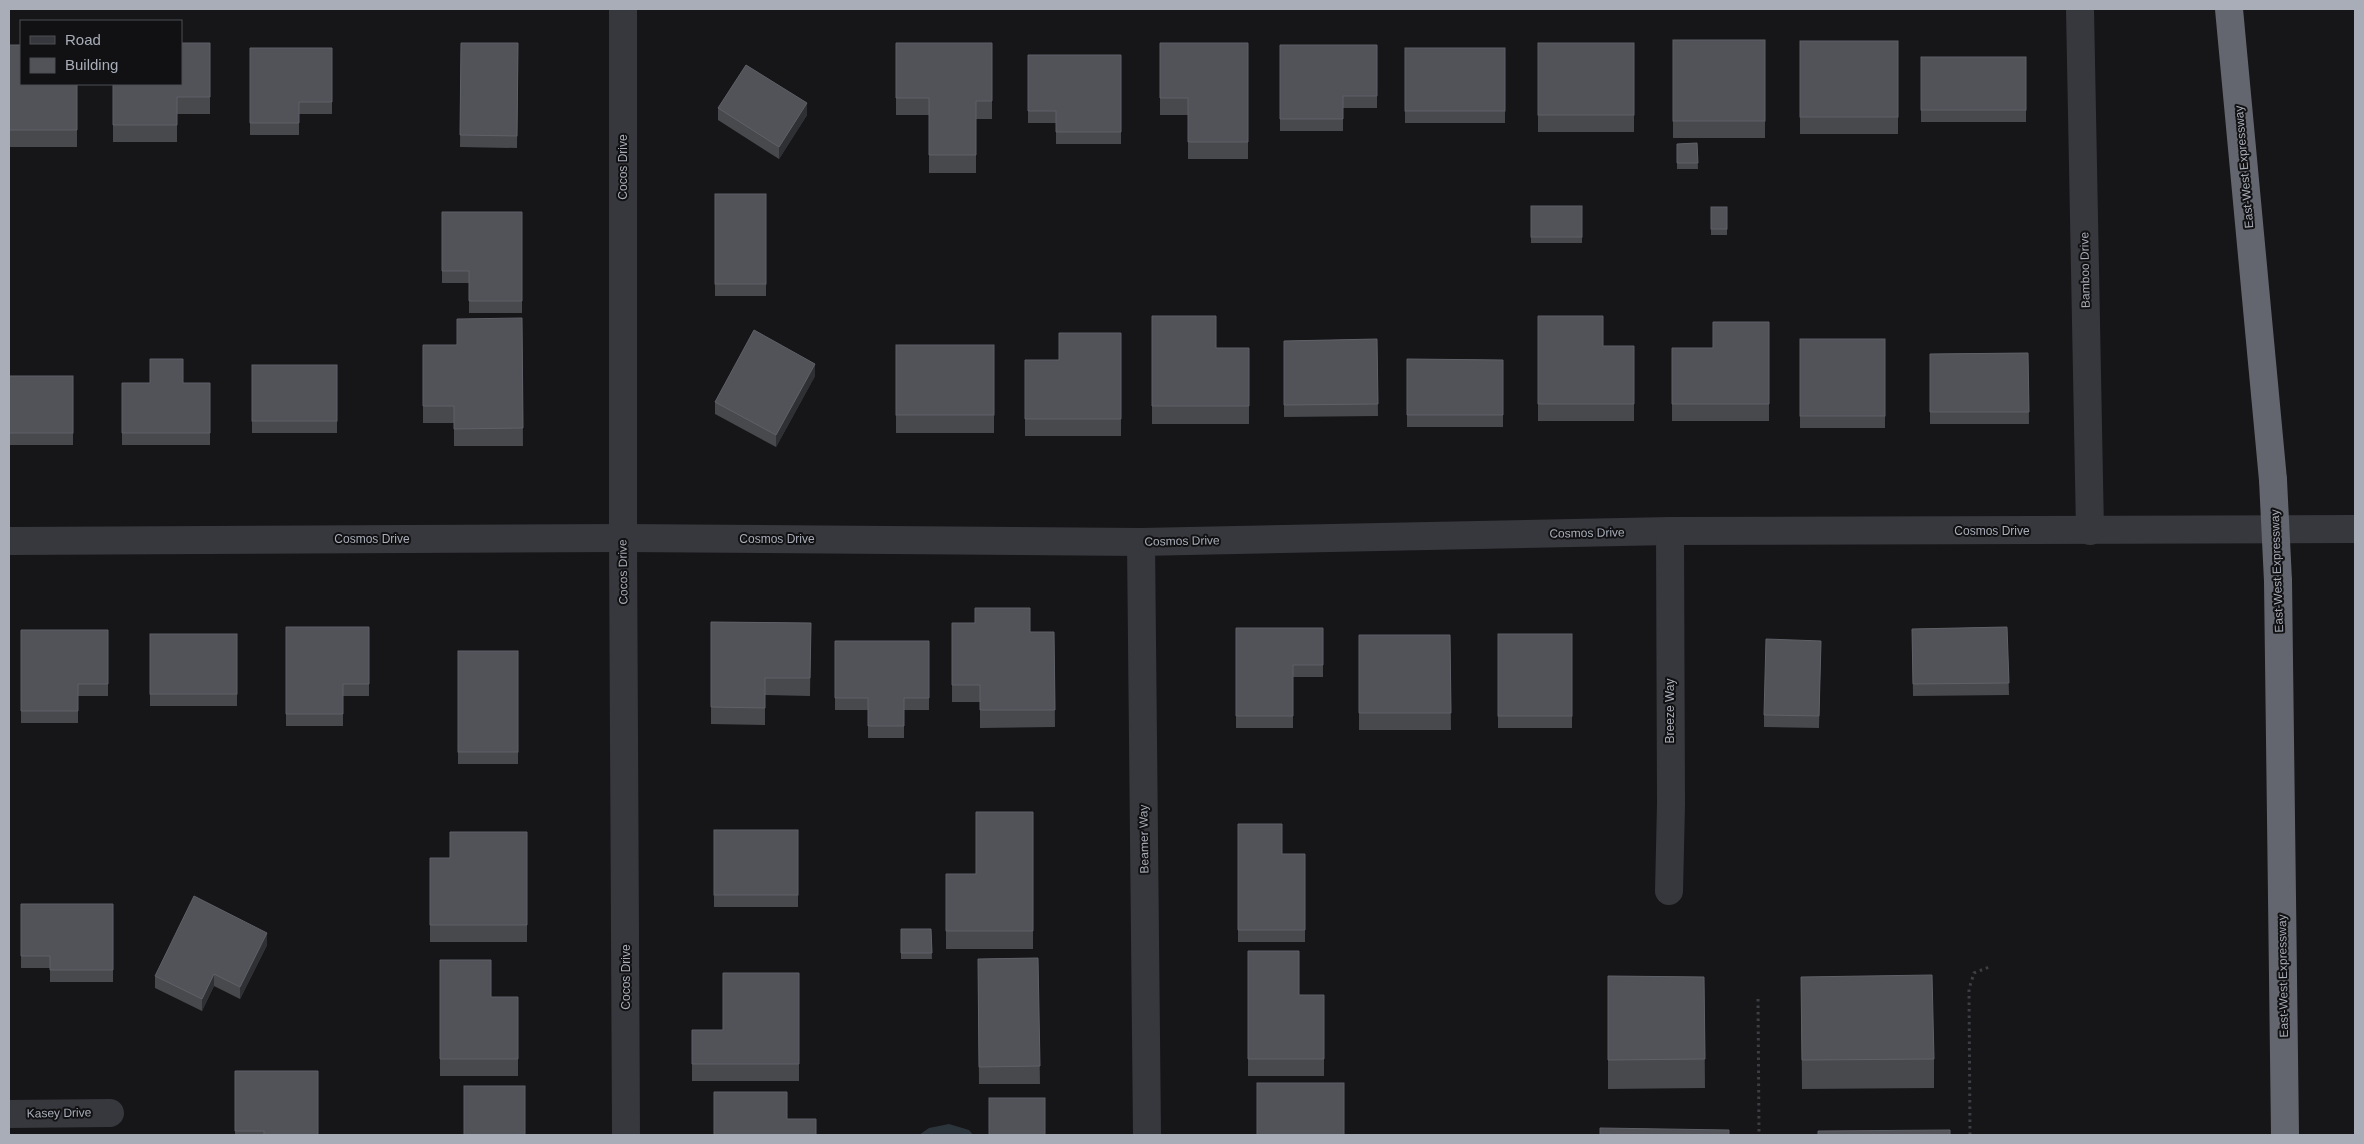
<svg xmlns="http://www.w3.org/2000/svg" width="2364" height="1144" font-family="Helvetica,sans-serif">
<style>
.water{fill:#2c353c}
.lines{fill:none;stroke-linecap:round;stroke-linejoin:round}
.path{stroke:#3d3f44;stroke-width:3;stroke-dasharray:2.5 4;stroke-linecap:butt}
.minor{stroke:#37383d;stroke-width:28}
.highway{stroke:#63666e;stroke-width:28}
.highway-bridge{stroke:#63666e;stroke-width:28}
.wall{fill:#47494d}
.shaded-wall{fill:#2f3033}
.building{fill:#525359;stroke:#5f6168}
.labels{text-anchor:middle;stroke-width:4;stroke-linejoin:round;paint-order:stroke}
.street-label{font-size:12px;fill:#a8adb8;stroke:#111113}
</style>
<rect width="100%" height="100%" fill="#161618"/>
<polygon class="water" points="949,1124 969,1130 973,1135 919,1135 929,1128"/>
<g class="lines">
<g class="path">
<polyline points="1758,999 1759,1135"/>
<polyline points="1970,1135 1969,989 1974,973 1989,967"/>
</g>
<g class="minor">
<polyline points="623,9 623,538 626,1135"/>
<polyline points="2080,9 2090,531"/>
<polyline points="9,541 623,538 1141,542 1670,531 2355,529"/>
<polyline points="1141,542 1147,1135"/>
<polyline points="1669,891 1671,804 1670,531"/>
<polyline points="9,1114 110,1113"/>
</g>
<g class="highway">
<polyline points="2229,9 2273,480"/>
<polyline points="2278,581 2285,1135"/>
</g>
<polyline class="highway-bridge" points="2273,480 2278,581"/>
</g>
<g class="wall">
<rect x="1673" y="40" width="92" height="98"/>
<rect x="1800" y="41" width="98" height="93"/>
<polygon points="210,43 210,114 177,114 177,142 113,142 113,84"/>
<polygon points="461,43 518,43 517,148 460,147"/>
<polygon points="896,43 992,43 992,119 976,119 976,173 929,173 929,115 896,115"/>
<polygon points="1160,43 1248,43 1248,159 1188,159 1188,115 1160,115"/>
<rect x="1538" y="43" width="96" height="89"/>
<polygon points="9,45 77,84 77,147 9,147"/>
<polygon points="1280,45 1377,45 1377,108 1343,108 1343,131 1280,131"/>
<polygon points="250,48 332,48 332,114 299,114 299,135 250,135"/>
<rect x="1405" y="48" width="100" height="75"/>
<polygon points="1028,55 1121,55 1121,144 1056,144 1056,123 1028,123"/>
<rect x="1921" y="57" width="105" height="65"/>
<polygon points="718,108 807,115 779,159 718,120"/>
<polygon points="1697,143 1698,169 1677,169 1677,144"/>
<rect x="715" y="194" width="51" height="102"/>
<rect x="1531" y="206" width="51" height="37"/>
<rect x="1711" y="207" width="16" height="28"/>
<polygon points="442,212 522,212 522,313 469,313 469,283 442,283"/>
<polygon points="1152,316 1216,348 1249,348 1249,424 1152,424"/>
<polygon points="1538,316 1603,346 1634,346 1634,421 1538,421"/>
<polygon points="522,318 523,446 454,446 454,423 423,423 423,345 457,345"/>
<polygon points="1769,322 1769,421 1672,421 1672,348 1713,348"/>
<polygon points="1121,333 1121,436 1025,436 1025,360 1059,360"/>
<polygon points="1377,339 1378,416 1284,417 1284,341"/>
<rect x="1800" y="339" width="85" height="89"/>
<rect x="896" y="345" width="98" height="88"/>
<polygon points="2028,353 2029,424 1930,424 1930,354"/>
<polygon points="1407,359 1503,360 1503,427 1407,427"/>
<rect x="252" y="365" width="85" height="68"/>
<rect x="9" y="376" width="64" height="69"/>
<polygon points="815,376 776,447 715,414 715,402"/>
<rect x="122" y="383" width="88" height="62"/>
<polygon points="711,622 811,623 810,696 765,695 765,725 711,724"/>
<polygon points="952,623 1030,632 1054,632 1055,727 980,728 980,702 952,702"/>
<polygon points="286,627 369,627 369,696 343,696 343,726 286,726"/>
<polygon points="2007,627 2009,695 1913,696 1912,629"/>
<polygon points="1236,628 1323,628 1323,677 1293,677 1293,728 1236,728"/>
<polygon points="21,630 108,630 108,696 78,696 78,723 21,723"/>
<rect x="150" y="634" width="87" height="72"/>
<rect x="1498" y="634" width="74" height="94"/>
<polygon points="1359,635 1450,635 1451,730 1359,730"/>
<polygon points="835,641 929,641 929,710 904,710 904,738 868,738 868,710 835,710"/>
<polygon points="1821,641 1819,728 1764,727 1764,715"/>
<rect x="458" y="651" width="60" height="113"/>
<polygon points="1033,812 1033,949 946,949 946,874 976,874"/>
<polygon points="1238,824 1282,854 1305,854 1305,942 1238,942"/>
<rect x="714" y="830" width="84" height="77"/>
<polygon points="527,832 527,942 430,942 430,858 450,858"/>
<polygon points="21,904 113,904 113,982 50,982 50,968 21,968"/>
<polygon points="901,929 931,929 932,959 901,959"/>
<polygon points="267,945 240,999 214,986 202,1011 155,988 155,976"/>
<polygon points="1248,951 1299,995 1324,995 1324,1076 1248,1076"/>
<polygon points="1038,958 1040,1084 979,1084 978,959"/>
<polygon points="440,960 491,997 518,997 518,1076 440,1076"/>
<polygon points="799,973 799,1081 692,1081 692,1030 723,1030"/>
<polygon points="1608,976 1704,977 1705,1088 1608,1089"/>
<polygon points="1801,977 1934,1059 1934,1088 1802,1089"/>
<polygon points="235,1071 318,1135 235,1135"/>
</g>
<g class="shaded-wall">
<polygon points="807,103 807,115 779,159 779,147"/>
<polygon points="815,364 815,376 776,447 776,435"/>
<polygon points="267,933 267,945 240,999 240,987"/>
<polygon points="214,974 214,986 202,1011 202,999"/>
</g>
<g class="building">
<rect x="1673" y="40" width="92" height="81"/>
<rect x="1800" y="41" width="98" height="76"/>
<polygon points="181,43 210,43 210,97 177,97 177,125 113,125 113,84 181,84"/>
<polygon points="461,43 518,43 517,136 460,135"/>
<polygon points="896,43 992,43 992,101 976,101 976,155 929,155 929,98 896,98"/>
<polygon points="1160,43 1248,43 1248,142 1188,142 1188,98 1160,98"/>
<rect x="1538" y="43" width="96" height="72"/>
<polygon points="9,45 21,45 21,84 77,84 77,130 9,130"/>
<polygon points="1280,45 1377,45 1377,96 1343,96 1343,119 1280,119"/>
<polygon points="250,48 332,48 332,102 299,102 299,123 250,123"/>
<rect x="1405" y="48" width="100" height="63"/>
<polygon points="1028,55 1121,55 1121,132 1056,132 1056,111 1028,111"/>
<rect x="1921" y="57" width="105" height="53"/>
<polygon points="746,65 807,103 779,147 718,108"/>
<polygon points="1697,143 1698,163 1677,163 1677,144"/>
<rect x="715" y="194" width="51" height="90"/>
<rect x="1531" y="206" width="51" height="31"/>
<rect x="1711" y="207" width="16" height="22"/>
<polygon points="442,212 522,212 522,301 469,301 469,271 442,271"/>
<polygon points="1152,316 1216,316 1216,348 1249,348 1249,406 1152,406"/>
<polygon points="1538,316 1603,316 1603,346 1634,346 1634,404 1538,404"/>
<polygon points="522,318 523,428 454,429 454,406 423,406 423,345 457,345 457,319"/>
<polygon points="1713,322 1769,322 1769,404 1672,404 1672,348 1713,348"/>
<polygon points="754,330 815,364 776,435 715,402"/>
<polygon points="1059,333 1121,333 1121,419 1025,419 1025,360 1059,360"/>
<polygon points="1377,339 1378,404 1284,405 1284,341"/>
<rect x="1800" y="339" width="85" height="77"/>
<rect x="896" y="345" width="98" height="70"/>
<polygon points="2028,353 2029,412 1930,412 1930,354"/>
<polygon points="150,359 183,359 183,383 210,383 210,433 122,433 122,383 150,383"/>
<polygon points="1407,359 1503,360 1503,415 1407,415"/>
<rect x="252" y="365" width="85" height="56"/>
<rect x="9" y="376" width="64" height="57"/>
<polygon points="975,608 1030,608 1030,632 1054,632 1055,710 980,710 980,685 952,685 952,623 975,623"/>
<polygon points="711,622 811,623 810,678 765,678 765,708 711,707"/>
<polygon points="286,627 369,627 369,684 343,684 343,714 286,714"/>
<polygon points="2007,627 2009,683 1913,684 1912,629"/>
<polygon points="1236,628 1323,628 1323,665 1293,665 1293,716 1236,716"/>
<polygon points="21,630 108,630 108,684 78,684 78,711 21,711"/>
<rect x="150" y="634" width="87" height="60"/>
<rect x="1498" y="634" width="74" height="82"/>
<polygon points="1359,635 1450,635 1451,713 1359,713"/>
<polygon points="1766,639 1821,641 1819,716 1764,715"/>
<polygon points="835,641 929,641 929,698 904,698 904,726 868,726 868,698 835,698"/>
<rect x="458" y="651" width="60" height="101"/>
<polygon points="976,812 1033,812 1033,931 946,931 946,874 976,874"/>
<polygon points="1238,824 1282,824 1282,854 1305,854 1305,930 1238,930"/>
<rect x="714" y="830" width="84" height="65"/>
<polygon points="450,832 527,832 527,925 430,925 430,858 450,858"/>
<polygon points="194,896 267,933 240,987 214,974 202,999 155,976"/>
<polygon points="21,904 113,904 113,970 50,970 50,956 21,956"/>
<polygon points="901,929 931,929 932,953 901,953"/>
<polygon points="1248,951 1299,951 1299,995 1324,995 1324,1059 1248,1059"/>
<polygon points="1038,958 1040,1066 979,1067 978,959"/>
<polygon points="440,960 491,960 491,997 518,997 518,1059 440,1059"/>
<polygon points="723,973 799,973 799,1064 692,1064 692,1030 723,1030"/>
<polygon points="1932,975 1934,1059 1802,1060 1801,977"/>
<polygon points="1608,976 1704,977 1705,1059 1608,1060"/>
<polygon points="235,1071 318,1071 318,1135 264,1135 264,1131 235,1131"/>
<rect x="1257" y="1083" width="87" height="52"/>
<rect x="464" y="1086" width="61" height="49"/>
<polygon points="714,1092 787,1092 787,1119 816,1119 816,1135 714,1135"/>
<rect x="989" y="1098" width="56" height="37"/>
<polygon points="1600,1128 1729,1130 1729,1135 1600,1135"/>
<polygon points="1950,1130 1950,1135 1818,1135 1818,1131"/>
</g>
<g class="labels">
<g class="street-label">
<text transform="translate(623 167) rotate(-90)" y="4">Cocos Drive</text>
<text transform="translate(2244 167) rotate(-95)" y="4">East-West Expressway</text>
<text transform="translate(2085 270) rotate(-91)" y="4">Bamboo Drive</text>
<text x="1992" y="535">Cosmos Drive</text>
<text transform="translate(1587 533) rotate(-1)" y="4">Cosmos Drive</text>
<text x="372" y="543">Cosmos Drive</text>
<text x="777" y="543">Cosmos Drive</text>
<text transform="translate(1182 541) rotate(-1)" y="4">Cosmos Drive</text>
<text transform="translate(2277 571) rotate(-92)" y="4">East-West Expressway</text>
<text transform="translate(623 572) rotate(-91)" y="4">Cocos Drive</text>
<text transform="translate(1670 711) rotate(-90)" y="4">Breeze Way</text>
<text transform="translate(1144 839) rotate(-91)" y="4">Beamer Way</text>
<text transform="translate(2283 976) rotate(-91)" y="4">East-West Expressway</text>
<text transform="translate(626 977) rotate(-90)" y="4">Cocos Drive</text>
<text transform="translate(59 1113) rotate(-1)" y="4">Kasey Drive</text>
</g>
</g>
<rect width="2364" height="1144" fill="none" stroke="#a8adb8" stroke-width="20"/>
<rect x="20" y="20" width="162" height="65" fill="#111113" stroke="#4d4f55"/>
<rect x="30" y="36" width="25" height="8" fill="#37383d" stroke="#4d4f55"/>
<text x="65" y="45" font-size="15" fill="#a8adb8">Road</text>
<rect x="30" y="58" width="25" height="15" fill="#525359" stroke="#4d4f55"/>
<text x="65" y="70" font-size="15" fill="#a8adb8">Building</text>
</svg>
